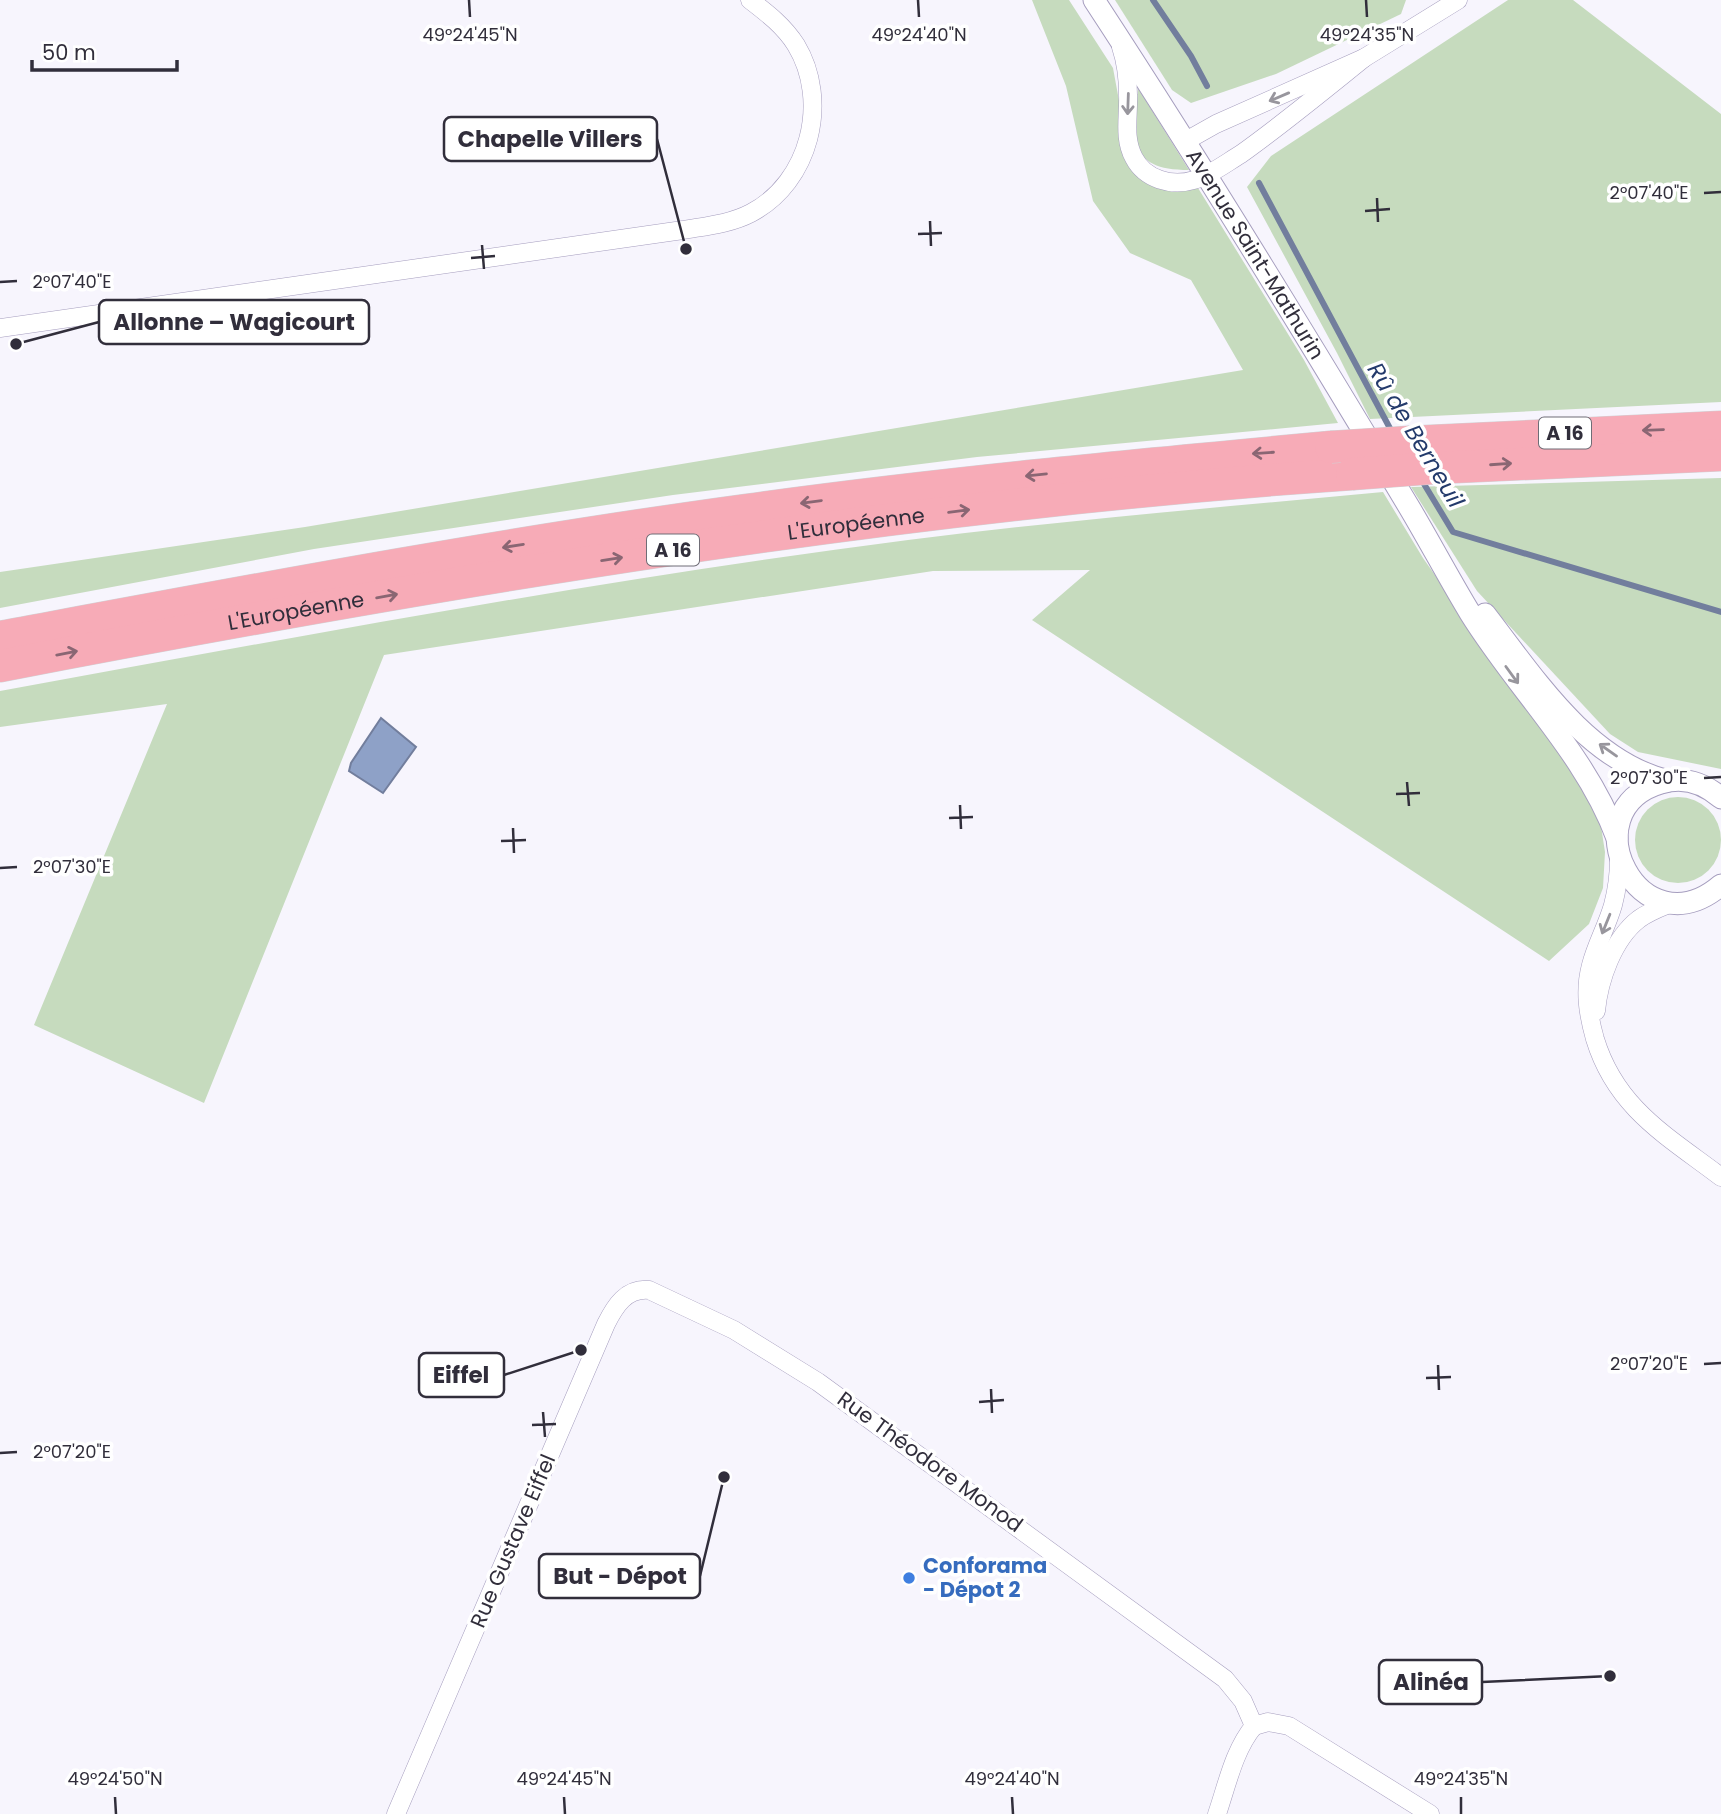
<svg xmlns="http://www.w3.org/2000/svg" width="1721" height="1814" font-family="Poppins,sans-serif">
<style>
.green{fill:#c6dbbe}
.water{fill:#8ea1c7;stroke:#727e9d;stroke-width:2}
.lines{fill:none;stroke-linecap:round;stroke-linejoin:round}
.stream{stroke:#727e9d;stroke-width:6}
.minor-casing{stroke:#a59dbe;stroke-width:19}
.tertiary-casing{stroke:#a59dbe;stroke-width:23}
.motorway-casing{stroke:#d2d1d4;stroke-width:33}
.minor{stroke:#fff;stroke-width:18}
.tertiary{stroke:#fff;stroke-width:21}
.motorway{stroke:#f7abb7;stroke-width:32}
.motorway-bridge-casing{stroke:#d2d1d4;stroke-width:33;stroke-linecap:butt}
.motorway-bridge{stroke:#f7abb7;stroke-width:32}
.oneway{stroke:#98969d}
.oneway2{stroke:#8a6673}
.ticks{fill:none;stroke:#312e3b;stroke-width:2.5}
.shop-dot{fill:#3f7fe0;stroke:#fff;stroke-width:2.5}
.labels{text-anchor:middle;stroke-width:7;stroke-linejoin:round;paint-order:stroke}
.shield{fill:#fff;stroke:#6f6d76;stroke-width:2}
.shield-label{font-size:19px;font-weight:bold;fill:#312e3b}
.street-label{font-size:21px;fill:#312e3b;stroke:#fff}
.shop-label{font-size:21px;font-weight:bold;fill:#366cbe;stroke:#fff;text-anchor:start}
.water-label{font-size:23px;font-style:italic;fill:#233a6b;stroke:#fff}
.ticks-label{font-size:18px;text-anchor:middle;fill:#312e3b;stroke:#fff;stroke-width:7;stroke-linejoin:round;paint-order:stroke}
.leader{fill:none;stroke:#312e3b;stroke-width:2.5}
.callout-dot{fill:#312e3b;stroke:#fff;stroke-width:2.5}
.callout{fill:#fff;stroke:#312e3b;stroke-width:2.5}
.callout-label{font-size:23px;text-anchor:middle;font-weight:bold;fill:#312e3b}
</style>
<rect width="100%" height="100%" fill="#f7f5fd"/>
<g class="green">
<polygon points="1032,0 1069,0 1113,68 1120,106 1151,183 1172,192 1198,188 1304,360 1338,423 977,457 673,495 314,549 0,608 0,572 305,527 1243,370 1191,280 1130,253 1093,201 1066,86"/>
<polygon points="1115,0 1406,0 1401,14 1276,74 1191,103 1172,90"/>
<polygon points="1508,0 1573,0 1721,114 1721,402 1370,419 1337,353 1247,187 1271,156"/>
<path d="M1138,88l51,82c-64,0 -54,-33 -51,-82z"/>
<polygon points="1721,478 1721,769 1638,752 1610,734 1477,591 1411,487"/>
<path d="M1383,492l40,66 175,249 7,45 -2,36 -14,36 -40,37 -517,-341 58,-50 -157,1 -549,84 -180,448 -170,-78 133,-321 -167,23v-36c302,-55 604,-112 908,-151 158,-20 317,-33 475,-48z"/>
<circle cx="1678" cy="840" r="43"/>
</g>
<polygon class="water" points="381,718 416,747 383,793 349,771 351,763"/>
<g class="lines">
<g class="stream">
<polyline points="1153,0 1191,56 1207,86"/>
<polyline points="1259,183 1393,434"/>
<polyline points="1421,479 1453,532 1721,612"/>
</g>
<g class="minor-casing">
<g id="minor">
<path d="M1121,47c5,15 7,31 7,48 1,21 -5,43 6,63 11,21 37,29 60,22 17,-5 32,-17 47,-26 42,-30 82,-63 123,-96"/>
<polyline points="1184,142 1216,124 1364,58 1458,0"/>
<path d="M0,328l683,-98c23,-4 47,-6 68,-17 59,-31 79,-112 45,-168 -12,-19 -29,-32 -46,-45"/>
<path d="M1619,858c0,16 -2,32 -6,47 -6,21 -17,40 -22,60 -7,26 -3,49 4,74 21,69 72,97 126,138"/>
<path d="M1596,1011c3,-31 17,-72 43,-92 11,-8 23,-12 35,-17"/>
<path d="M396,1814l210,-490c9,-18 20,-36 43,-34l85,40 84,52 407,297 18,22 11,25 14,-4 21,4 141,88"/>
<path d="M1217,1814c10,-29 17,-64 37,-88"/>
</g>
</g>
<g class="tertiary-casing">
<g id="tertiary">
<path id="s1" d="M1094,0c110,168 215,340 318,512 20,34 38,68 58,101 47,76 116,141 147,225"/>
<path d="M1485,614c49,63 101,146 183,167"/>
<path d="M1721,798c-17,-15 -38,-22 -60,-15 -93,27 -21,171 60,102"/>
</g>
</g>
<g class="motorway-casing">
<g id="motorway">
<polyline points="1410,442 1721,427"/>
<polyline points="1433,468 1721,455"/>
<path d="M0,637c248,-46 496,-93 746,-127 195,-27 390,-45 585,-63"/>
<path id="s2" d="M0,666c447,-86 897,-161 1352,-192"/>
</g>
</g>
<use href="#minor" class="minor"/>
<use href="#tertiary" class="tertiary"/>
<use href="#motorway" class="motorway"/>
<g class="motorway-bridge-casing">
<g id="motorway-bridge">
<polyline points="1331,447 1410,442"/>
<polyline points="1352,474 1433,468"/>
</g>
</g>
<use href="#motorway-bridge" class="motorway-bridge"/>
</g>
<defs><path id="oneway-shaft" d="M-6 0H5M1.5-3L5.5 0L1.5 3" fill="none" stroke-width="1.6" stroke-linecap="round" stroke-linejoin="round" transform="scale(1.75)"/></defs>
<g class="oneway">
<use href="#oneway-shaft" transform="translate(1279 97) rotate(157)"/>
<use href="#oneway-shaft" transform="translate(1128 104) rotate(92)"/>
<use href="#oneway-shaft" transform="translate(1512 675) rotate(54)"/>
<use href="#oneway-shaft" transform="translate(1608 750) rotate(-145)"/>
<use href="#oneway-shaft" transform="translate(1606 924) rotate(112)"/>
</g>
<g class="oneway2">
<use href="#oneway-shaft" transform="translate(1653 430) rotate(178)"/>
<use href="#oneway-shaft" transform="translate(1263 453) rotate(176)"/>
<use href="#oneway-shaft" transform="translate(1501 464) rotate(-4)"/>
<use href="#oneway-shaft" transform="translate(1036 475) rotate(174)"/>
<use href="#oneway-shaft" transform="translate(811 502) rotate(172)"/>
<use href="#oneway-shaft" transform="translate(959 511) rotate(-7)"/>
<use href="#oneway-shaft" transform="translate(513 546) rotate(171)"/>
<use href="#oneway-shaft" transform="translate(612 559) rotate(-9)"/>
<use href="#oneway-shaft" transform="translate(387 596) rotate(-10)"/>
<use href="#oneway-shaft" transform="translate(67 653) rotate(-11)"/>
</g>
<path class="ticks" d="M469,0l1,17M918,0l1,17M1366,0l1,17M1704,193l17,-1M1377,198l1,24M1365,211l25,-2M930,221l1,25M918,234l24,-1M482,245l2,24M471,258l24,-2M0,282l17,-1M1704,778l17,-1M1407,782l2,24M1396,794l24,-1M960,805l1,24M949,818l24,-1M513,828l1,25M501,841l25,-1M0,868l17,-1M1704,1364l17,-1M1438,1365l1,25M1426,1378l25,-1M991,1389l1,24M979,1402l25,-2M543,1412l2,25M532,1425l24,-1M0,1453l17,-1M115,1797l1,17M564,1797l1,17M1012,1797l1,17M1461,1797v17"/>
<circle class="shop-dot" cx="909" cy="1578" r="7"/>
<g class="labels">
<g class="shield">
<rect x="1539" y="417.5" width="52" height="31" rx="5"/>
<rect x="647" y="534.5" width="52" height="31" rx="5"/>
</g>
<g class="shield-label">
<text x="1565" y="440">A 16</text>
<text x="673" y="557">A 16</text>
</g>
<g class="street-label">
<text dy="7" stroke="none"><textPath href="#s1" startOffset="301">Avenue Saint-Mathurin</textPath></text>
<text dy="7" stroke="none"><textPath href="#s2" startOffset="868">L'Européenne</textPath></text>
<text dy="7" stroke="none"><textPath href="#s2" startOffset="301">L'Européenne</textPath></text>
<text transform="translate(930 1462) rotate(36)" y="7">Rue Théodore Monod</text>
<text transform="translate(513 1541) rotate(-67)" y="7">Rue Gustave Eiffel</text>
</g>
<g class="shop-label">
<text x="923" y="1573">Conforama<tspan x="923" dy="24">- Dépot 2</tspan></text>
</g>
<g class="water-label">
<text transform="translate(1416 435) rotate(59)" y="8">Rû de Berneuil</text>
</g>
</g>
<g class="ticks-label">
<text x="470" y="41">49°24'45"N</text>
<text x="919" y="41">49°24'40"N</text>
<text x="1367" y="41">49°24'35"N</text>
<text x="1649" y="199">2°07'40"E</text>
<text x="72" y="288">2°07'40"E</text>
<text x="1649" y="784">2°07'30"E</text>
<text x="72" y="873">2°07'30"E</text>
<text x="1649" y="1370">2°07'20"E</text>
<text x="72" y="1458">2°07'20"E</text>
<text x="115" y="1785">49°24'50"N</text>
<text x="564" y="1785">49°24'45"N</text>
<text x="1012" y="1785">49°24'40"N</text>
<text x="1461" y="1785">49°24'35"N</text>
</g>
<path class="leader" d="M686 249L657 139M16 344L99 322M581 1350L504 1375M724 1477L700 1576M1610 1676L1482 1682"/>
<g class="callout-dot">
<circle cx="686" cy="249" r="7"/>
<circle cx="16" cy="344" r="7"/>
<circle cx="581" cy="1350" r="7"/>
<circle cx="724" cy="1477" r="7"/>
<circle cx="1610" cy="1676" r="7"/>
</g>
<g class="callout">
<rect x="444" y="117" width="213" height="44" rx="7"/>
<rect x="99" y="300" width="270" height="44" rx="7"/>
<rect x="419" y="1353" width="85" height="44" rx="7"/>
<rect x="539" y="1554" width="161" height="44" rx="7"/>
<rect x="1379" y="1660" width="103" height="44" rx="7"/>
</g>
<g class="callout-label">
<text x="550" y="147">Chapelle Villers</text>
<text x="234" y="330">Allonne – Wagicourt</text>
<text x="461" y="1383">Eiffel</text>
<text x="620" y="1584">But - Dépot</text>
<text x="1431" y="1690">Alinéa</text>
</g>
<path d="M32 60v10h145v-10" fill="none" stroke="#312e3b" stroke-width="3.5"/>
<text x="42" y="60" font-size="21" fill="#312e3b" stroke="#ffffff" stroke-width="5" paint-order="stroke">50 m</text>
</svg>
